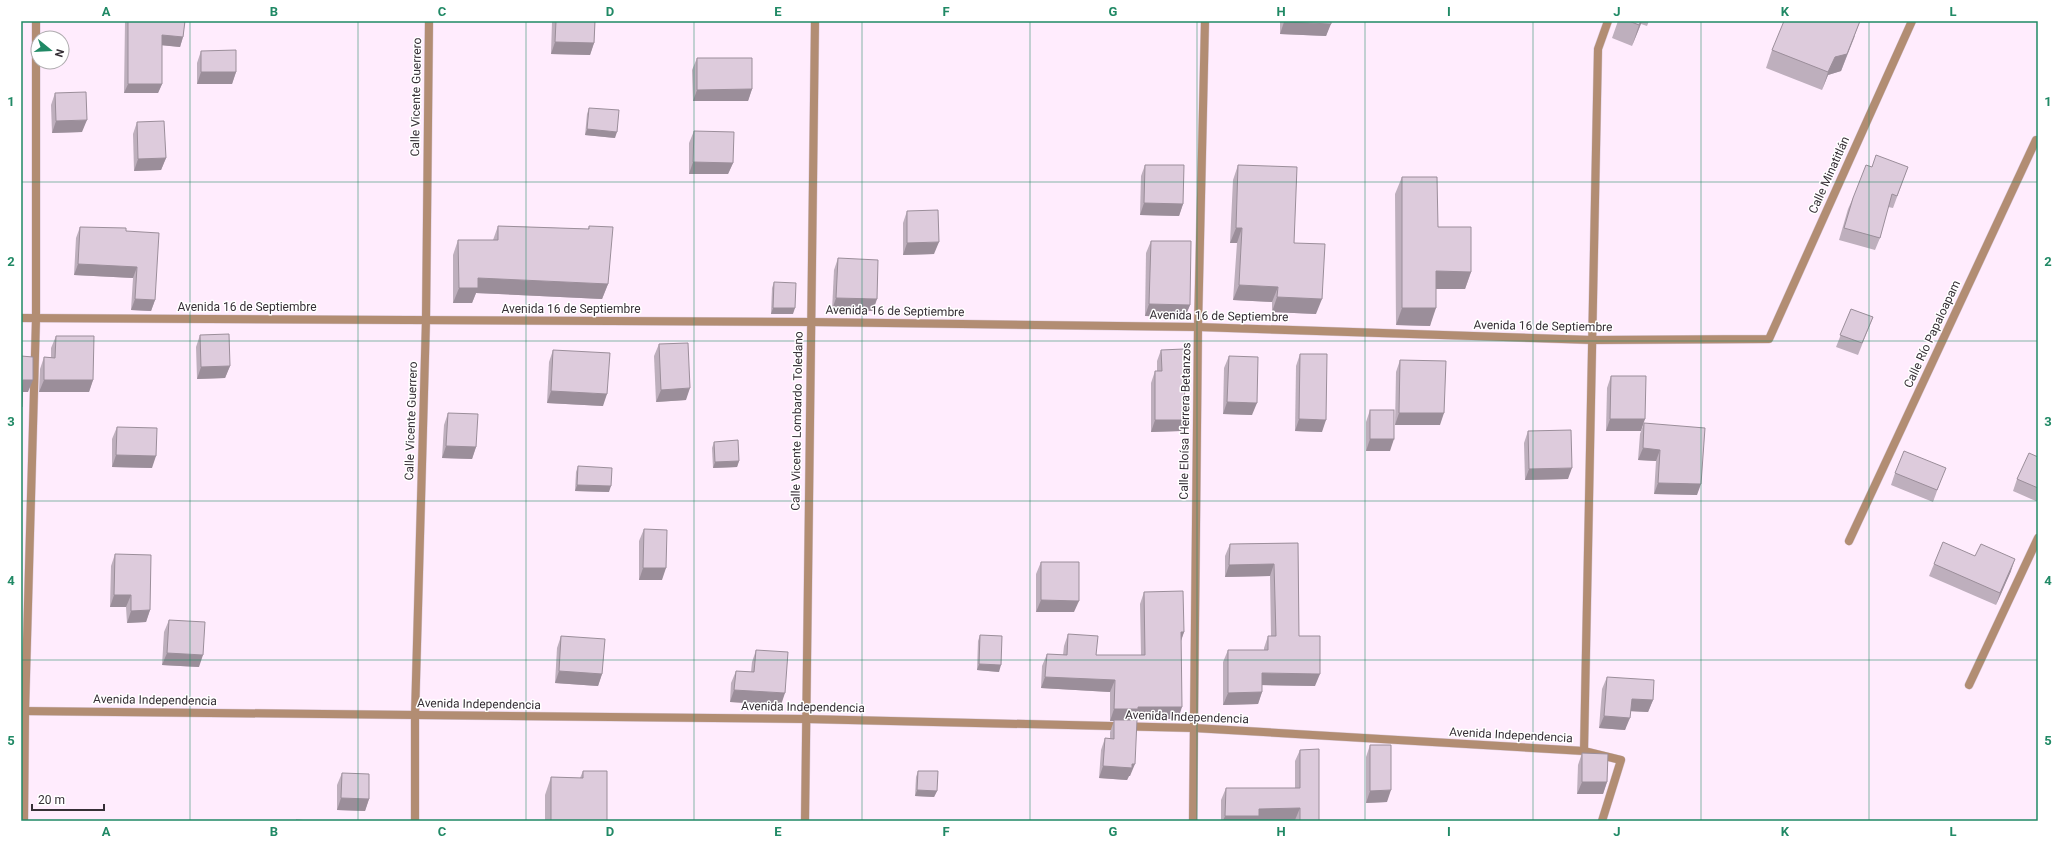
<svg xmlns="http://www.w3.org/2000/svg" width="2059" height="842" font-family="Roboto,sans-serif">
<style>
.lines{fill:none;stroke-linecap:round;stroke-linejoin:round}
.minor-casing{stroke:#dbcad9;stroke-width:9}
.minor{stroke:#b28d73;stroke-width:8}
.wall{fill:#beafbd}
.shaded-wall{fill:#9b8e9a}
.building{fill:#ddcbdc;stroke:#9b8e9a}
.grid{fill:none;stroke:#208965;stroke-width:1;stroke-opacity:0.55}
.labels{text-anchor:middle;stroke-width:3;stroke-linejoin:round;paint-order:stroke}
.street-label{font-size:12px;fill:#362f36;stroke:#fff}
.neatline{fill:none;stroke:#208965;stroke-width:1.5}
.grid-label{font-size:13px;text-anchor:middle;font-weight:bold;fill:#208965}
</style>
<rect width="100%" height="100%" fill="#ffecfd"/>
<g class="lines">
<g class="minor-casing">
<g id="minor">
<polyline points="21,318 811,322 1198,327 1592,340 1769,339 1912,21"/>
<polyline points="1849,541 2036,140 2038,140"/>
<polyline points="1969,685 2038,538"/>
<polyline points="21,711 806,719 1194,728 1584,751 1621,760 1602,821"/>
<polyline points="1584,751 1598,49 1608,21"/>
<polyline points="24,821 25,711 36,319 36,21"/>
<polyline points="415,821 415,716 426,320 429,21"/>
<polyline points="805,821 815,21"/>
<polyline points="1193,821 1198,327 1205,21"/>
</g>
</g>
<use href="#minor" class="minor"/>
</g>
<g class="wall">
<polygon points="125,21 185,21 183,37 180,47 162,45 162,84 158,93 124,93"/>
<polygon points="552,21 595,21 594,43 590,55 551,54"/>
<polygon points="1280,21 1331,21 1326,36 1280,34"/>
<polygon points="1618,21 1649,21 1647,26 1641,24 1632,46 1612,38"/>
<polygon points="1855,36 1841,71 1828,75 1822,90 1766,68 1772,50"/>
<polygon points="201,51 236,72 232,84 197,84 197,63"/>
<polygon points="697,58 752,89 748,101 693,101 692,70"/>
<polygon points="55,93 82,132 52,133 51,105"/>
<polygon points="589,108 615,138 585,135 587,114"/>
<polygon points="137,122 166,158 161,170 134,171 133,134"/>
<polygon points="694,131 733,163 728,174 689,174 689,143"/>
<polygon points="1145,165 1183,204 1179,216 1140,215 1141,176"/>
<polygon points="1238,165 1294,243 1316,314 1272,312 1272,302 1233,300 1237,243 1230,243 1233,180"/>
<polygon points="1872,167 1908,167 1893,208 1888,207 1880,238 1875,250 1839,240 1848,209 1853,198"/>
<polygon points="1402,177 1471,272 1465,289 1436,289 1430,326 1396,325 1395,194"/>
<polygon points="907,211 934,254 903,255 903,223"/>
<polygon points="498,226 588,229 589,226 608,284 602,299 476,293 472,303 453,303 453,255 458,240 493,240"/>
<polygon points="80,227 126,231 155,300 151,311 131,310 133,278 74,275 76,238"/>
<polygon points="1151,241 1190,305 1185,317 1145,316 1146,253"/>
<polygon points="838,258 873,311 832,310 834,270"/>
<polygon points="774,282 793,314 771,314 772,288"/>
<polygon points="1851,309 1873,317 1858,355 1836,347"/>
<polygon points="200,335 230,366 225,378 197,379 196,347"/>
<polygon points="56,336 93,380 89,392 39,392 40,369 44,357 51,357 51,348"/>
<polygon points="659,344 686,400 656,402 654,356"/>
<polygon points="553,350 603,406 547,403 549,362"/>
<polygon points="1161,350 1181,431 1151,432 1151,383 1155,371 1157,371 1157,361"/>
<polygon points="1300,354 1322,432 1295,431 1296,366"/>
<polygon points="1229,356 1252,415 1223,414 1224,368"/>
<polygon points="1400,360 1440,425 1395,425 1396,372"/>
<polygon points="1611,376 1641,431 1606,431 1607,388"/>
<polygon points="1370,410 1390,451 1366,451 1366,422"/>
<polygon points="448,413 476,447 472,459 442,458 444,425"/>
<polygon points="1644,423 1697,495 1654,494 1656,461 1638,460 1640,434"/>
<polygon points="117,427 152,468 112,467 112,439"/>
<polygon points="1528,431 1568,479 1525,480 1524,443"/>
<polygon points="714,442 739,461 737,467 713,468 712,448"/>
<polygon points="2038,457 2038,502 2013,491 2017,479"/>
<polygon points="578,466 609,492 575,491 576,472"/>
<polygon points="1895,473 1941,480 1933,502 1891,485"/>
<polygon points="644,529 662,580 639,580 639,541"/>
<polygon points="1298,543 1299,636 1315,686 1262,685 1262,692 1258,704 1223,705 1223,662 1228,650 1264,650 1264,648 1268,636 1271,636 1270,576 1225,577 1225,556 1230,544"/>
<polygon points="115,554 150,610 146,622 127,623 126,607 110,607 111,566"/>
<polygon points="1041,562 1074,612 1036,612 1036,574"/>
<polygon points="1934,564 2011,571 1996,605 1929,576"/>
<polygon points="1144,592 1184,632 1181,640 1178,719 1134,719 1130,776 1129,776 1127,780 1099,778 1101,750 1105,738 1110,739 1110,732 1114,721 1110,721 1110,692 1041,688 1042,666 1047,654 1063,655 1064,646 1068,634 1096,655 1141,655 1140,604"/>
<polygon points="169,620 199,667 162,665 164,632"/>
<polygon points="980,635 999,672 977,670 978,641"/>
<polygon points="561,636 602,674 598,686 555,683 557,648"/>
<polygon points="756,650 781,705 730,702 731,683 736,671 751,672 752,662"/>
<polygon points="1607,677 1653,700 1648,712 1630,711 1625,730 1599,728 1602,689"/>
<polygon points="1370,745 1387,802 1366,803 1366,757"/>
<polygon points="1300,750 1319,821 1295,821 1295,820 1221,821 1221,800 1226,788 1295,788 1295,761"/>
<polygon points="1582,753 1607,782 1603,794 1577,794 1578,765"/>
<polygon points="583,771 607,821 545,821 545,795 551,777 580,778"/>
<polygon points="918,771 937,791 934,797 915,796 916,777"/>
<polygon points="342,773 369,799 365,811 337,810 337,785"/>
</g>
<g class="shaded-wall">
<polygon points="1641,21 1642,21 1632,46 1639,25"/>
<polygon points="1860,21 1841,71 1828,75 1822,90 1828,72 1835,57"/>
<polygon points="1284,22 1331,24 1326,36 1280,34"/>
<polygon points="162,35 183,37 180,47 159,45"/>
<polygon points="555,42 594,43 590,55 551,54"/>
<polygon points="201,72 236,72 232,84 197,84"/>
<polygon points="128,84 162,84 158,93 124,93"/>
<polygon points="752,89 748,101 693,101 697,90"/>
<polygon points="87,120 82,132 52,133 56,121"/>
<polygon points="587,129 617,132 615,138 585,135"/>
<polygon points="166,158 161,170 134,171 138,159"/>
<polygon points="693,162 733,163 728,174 689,174"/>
<polygon points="1144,203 1183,204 1179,216 1140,215"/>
<polygon points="1236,228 1242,228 1237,243 1230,243"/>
<polygon points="939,242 934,254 903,255 907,243"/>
<polygon points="78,264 137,267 133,278 74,275"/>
<polygon points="1436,271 1471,272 1465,289 1430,289"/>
<polygon points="478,278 608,284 602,299 476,293 472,303 453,303 459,288"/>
<polygon points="1239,285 1278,287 1272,302 1233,300"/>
<polygon points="1277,297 1322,299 1316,314 1272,312"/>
<polygon points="836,298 877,299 873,311 832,310"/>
<polygon points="135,299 155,300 151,311 131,310"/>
<polygon points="1149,304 1190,305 1185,317 1145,316"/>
<polygon points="773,308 795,308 793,314 771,314"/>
<polygon points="1402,308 1436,308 1430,326 1396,325"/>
<polygon points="230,366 225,378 197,379 201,367"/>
<polygon points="23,380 33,380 28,392 21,392"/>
<polygon points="44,380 93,380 89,392 39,392"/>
<polygon points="690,388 686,400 656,402 661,390"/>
<polygon points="551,391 607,394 603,406 547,403"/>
<polygon points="1227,402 1257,403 1252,415 1223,414"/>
<polygon points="1399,413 1444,413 1440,425 1395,425"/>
<polygon points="1299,419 1326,420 1322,432 1295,431"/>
<polygon points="1610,419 1645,419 1641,431 1606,431"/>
<polygon points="1155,420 1185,420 1181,431 1151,432"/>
<polygon points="1370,439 1394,439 1390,451 1366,451"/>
<polygon points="446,446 476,447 472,459 442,458"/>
<polygon points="1643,448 1660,450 1656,461 1638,460"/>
<polygon points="116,455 156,456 152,468 112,467"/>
<polygon points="739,461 737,467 713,468 715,462"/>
<polygon points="1572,468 1568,479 1525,480 1529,469"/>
<polygon points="1658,483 1701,484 1697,495 1654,494"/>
<polygon points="577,485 611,486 609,492 575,491"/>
<polygon points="2015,559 2011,571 1996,605 2000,593"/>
<polygon points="1274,564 1270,576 1225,577 1229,565"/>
<polygon points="643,568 666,568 662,580 639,580"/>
<polygon points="114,595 131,595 126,607 110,607"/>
<polygon points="1041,600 1079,601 1074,612 1036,612"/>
<polygon points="150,610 146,622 127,623 131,611"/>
<polygon points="1181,632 1184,632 1180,644"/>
<polygon points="167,653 203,655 199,667 162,665"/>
<polygon points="979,664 1001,665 999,672 977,670"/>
<polygon points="559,671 602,674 598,686 555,683"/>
<polygon points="1262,673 1320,674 1315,686 1258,685"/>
<polygon points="1045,677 1115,680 1110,692 1041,688"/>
<polygon points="734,690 785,693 781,705 730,702"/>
<polygon points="1262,692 1258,704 1223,705 1228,693"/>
<polygon points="1632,699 1653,700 1648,712 1627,711"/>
<polygon points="1138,707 1182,707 1178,719 1134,719 1133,721 1110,721 1114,709"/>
<polygon points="1604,716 1630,718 1625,730 1599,728"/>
<polygon points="1132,764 1135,764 1130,776 1129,776 1127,780 1099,778 1103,766"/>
<polygon points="1582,782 1607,782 1603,794 1577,794"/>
<polygon points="917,790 937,791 934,797 915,796"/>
<polygon points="1391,790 1387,802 1366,803 1370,791"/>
<polygon points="341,798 369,799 365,811 337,810"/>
<polygon points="1300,808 1295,820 1223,821 1225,816 1259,809"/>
</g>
<g class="building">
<polygon points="128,21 185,21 183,37 162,35 162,84 128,84"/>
<polygon points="556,21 595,21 594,43 555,42"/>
<polygon points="1284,21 1331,21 1331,24 1284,22"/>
<polygon points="1629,21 1641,21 1639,25"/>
<polygon points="1784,21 1860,21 1847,54 1835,57 1828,72 1772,50"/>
<polygon points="236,50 236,72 201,72 201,51"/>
<polygon points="697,58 752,58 752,89 697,90"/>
<polygon points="86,92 87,120 56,121 55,93"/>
<polygon points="589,108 619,110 617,132 587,129"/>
<polygon points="164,121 166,158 138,159 137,122"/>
<polygon points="694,131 734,132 733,163 693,162"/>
<polygon points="1876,155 1908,167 1897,196 1892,194 1880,238 1844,228 1853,198 1866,165 1872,167"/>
<polygon points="1145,165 1184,165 1183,204 1144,203"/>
<polygon points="1238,165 1297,167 1294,243 1325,244 1322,299 1277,297 1278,287 1239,285 1242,228 1236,228"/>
<polygon points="1402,177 1437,177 1438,227 1471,227 1471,272 1436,271 1436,308 1402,308"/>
<polygon points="938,210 939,242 907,243 907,211"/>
<polygon points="498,226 589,229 589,226 613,227 608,284 478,278 478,288 459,288 458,240 498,240"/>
<polygon points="80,227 126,228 126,231 159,233 155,300 135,299 137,267 78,264"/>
<polygon points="1151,241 1191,241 1190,305 1149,304"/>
<polygon points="838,258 878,260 877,299 836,298"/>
<polygon points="774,282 796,283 795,308 773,308"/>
<polygon points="1851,309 1873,317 1862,343 1840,335"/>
<polygon points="229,334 230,366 201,367 200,335"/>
<polygon points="56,336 94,336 93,380 44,380 44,357 55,358"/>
<polygon points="688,343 690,388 661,390 659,344"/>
<polygon points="1184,349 1185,420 1155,420 1155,371 1162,371 1161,350"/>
<polygon points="553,350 610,353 607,394 551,391"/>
<polygon points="1300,354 1327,354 1326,420 1299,419"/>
<polygon points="21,356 33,357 33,380 23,380 22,407 21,407"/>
<polygon points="1229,356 1258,357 1257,403 1227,402"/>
<polygon points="1400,360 1446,361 1444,413 1399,413"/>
<polygon points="1611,376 1646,376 1645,419 1610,419"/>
<rect x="1370" y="410" width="24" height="29"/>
<polygon points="448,413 478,414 476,447 446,446"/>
<polygon points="1644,423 1705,428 1701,484 1658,483 1660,450 1643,448"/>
<polygon points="117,427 157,428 156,456 116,455"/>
<polygon points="1571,430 1572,468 1529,469 1528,431"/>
<polygon points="738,440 739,461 715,462 714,442"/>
<polygon points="1904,451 1946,468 1937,490 1895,473"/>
<polygon points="2029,453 2038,457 2038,488 2017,479"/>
<polygon points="578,466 612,468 611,486 577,485"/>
<polygon points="644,529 667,530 666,568 643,568"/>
<polygon points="1943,542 1975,556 1981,544 2015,559 2000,593 1934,564"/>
<polygon points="1298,543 1299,636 1320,636 1320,674 1262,673 1262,692 1228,693 1228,650 1268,650 1268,636 1276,636 1274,564 1229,565 1230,544"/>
<polygon points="115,554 151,555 150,610 131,611 131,595 114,595"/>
<polygon points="1041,562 1079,562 1079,601 1041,600"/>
<polygon points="1183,591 1184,632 1181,632 1182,707 1138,707 1138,709 1114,709 1115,680 1045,677 1047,654 1067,655 1068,634 1098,636 1096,655 1145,655 1144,592"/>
<polygon points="169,620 205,622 203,655 167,653"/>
<polygon points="980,635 1002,636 1001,665 979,664"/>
<polygon points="561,636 605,639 602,674 559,671"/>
<polygon points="756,650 788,652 785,693 734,690 736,671 754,672"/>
<polygon points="1607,677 1654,680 1653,700 1632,699 1630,718 1604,716"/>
<polygon points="1114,720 1137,720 1135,764 1132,764 1132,768 1103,766 1105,738 1114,739"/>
<polygon points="1370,745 1391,745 1391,790 1370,791"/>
<polygon points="1319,749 1319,821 1300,821 1300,808 1259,809 1259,816 1225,816 1226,788 1300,788 1300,750"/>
<polygon points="1582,753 1608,754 1607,782 1582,782"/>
<polygon points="583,771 607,771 607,821 551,821 551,777 583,778"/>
<polygon points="918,771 938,771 937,791 917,790"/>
<polygon points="342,773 369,774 369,799 341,798"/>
<polygon points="296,820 311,821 296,821"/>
</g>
<path class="grid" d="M190,21v800M358,21v800M526,21v800M694,21v800M862,21v800M1030,21v800M1197,21v800M1365,21v800M1533,21v800M1701,21v800M1869,21v800M21,182h2017M21,341h2017M21,501h2017M21,660h2017"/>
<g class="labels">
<g class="street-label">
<text transform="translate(416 97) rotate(-89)" y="4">Calle Vicente Guerrero</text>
<text transform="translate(1829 175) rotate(-66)" y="4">Calle Minatitlán</text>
<text x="247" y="311">Avenida 16 de Septiembre</text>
<text x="571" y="313">Avenida 16 de Septiembre</text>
<text transform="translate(895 311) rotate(1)" y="4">Avenida 16 de Septiembre</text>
<text transform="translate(1219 316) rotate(1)" y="4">Avenida 16 de Septiembre</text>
<text transform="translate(1543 326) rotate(1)" y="4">Avenida 16 de Septiembre</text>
<text transform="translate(1932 334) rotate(-65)" y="4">Calle Río Papaloapam</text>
<text transform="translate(411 421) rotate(-88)" y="4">Calle Vicente Guerrero</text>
<text transform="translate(797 421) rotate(-89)" y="4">Calle Vicente Lombardo Toledano</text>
<text transform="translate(1185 421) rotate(-89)" y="4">Calle Eloísa Herrera Betanzos</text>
<text transform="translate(155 700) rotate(1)" y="4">Avenida Independencia</text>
<text transform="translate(479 704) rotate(1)" y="4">Avenida Independencia</text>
<text transform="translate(803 707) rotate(1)" y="4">Avenida Independencia</text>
<text transform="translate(1187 717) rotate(2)" y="4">Avenida Independencia</text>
<text transform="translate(1511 735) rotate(3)" y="4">Avenida Independencia</text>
</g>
</g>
<rect width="2059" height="842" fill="none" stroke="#ffffff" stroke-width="44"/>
<g transform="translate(50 50) rotate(108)"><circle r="19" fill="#ffffff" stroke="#afacaf"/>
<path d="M0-3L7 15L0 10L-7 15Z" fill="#208965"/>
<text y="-6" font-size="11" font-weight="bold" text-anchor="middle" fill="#362f36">N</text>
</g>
<path d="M32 804v6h72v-6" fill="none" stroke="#362f36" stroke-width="2"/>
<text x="38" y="804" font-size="12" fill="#362f36" stroke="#ffffff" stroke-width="3" paint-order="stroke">20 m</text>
<rect x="22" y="22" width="2015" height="798" class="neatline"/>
<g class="grid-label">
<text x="106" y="16">A</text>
<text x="274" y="16">B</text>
<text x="442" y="16">C</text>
<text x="610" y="16">D</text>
<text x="778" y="16">E</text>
<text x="946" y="16">F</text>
<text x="1113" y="16">G</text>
<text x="1281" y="16">H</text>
<text x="1449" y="16">I</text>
<text x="1617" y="16">J</text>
<text x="1785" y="16">K</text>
<text x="1953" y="16">L</text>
<text x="11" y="106">1</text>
<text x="2048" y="106">1</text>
<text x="11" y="266">2</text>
<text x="2048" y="266">2</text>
<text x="11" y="426">3</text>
<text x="2048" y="426">3</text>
<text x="11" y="585">4</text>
<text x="2048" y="585">4</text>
<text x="11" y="745">5</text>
<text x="2048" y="745">5</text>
<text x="106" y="836">A</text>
<text x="274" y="836">B</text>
<text x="442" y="836">C</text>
<text x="610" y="836">D</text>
<text x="778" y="836">E</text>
<text x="946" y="836">F</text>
<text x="1113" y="836">G</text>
<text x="1281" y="836">H</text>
<text x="1449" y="836">I</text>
<text x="1617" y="836">J</text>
<text x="1785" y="836">K</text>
<text x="1953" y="836">L</text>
</g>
</svg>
